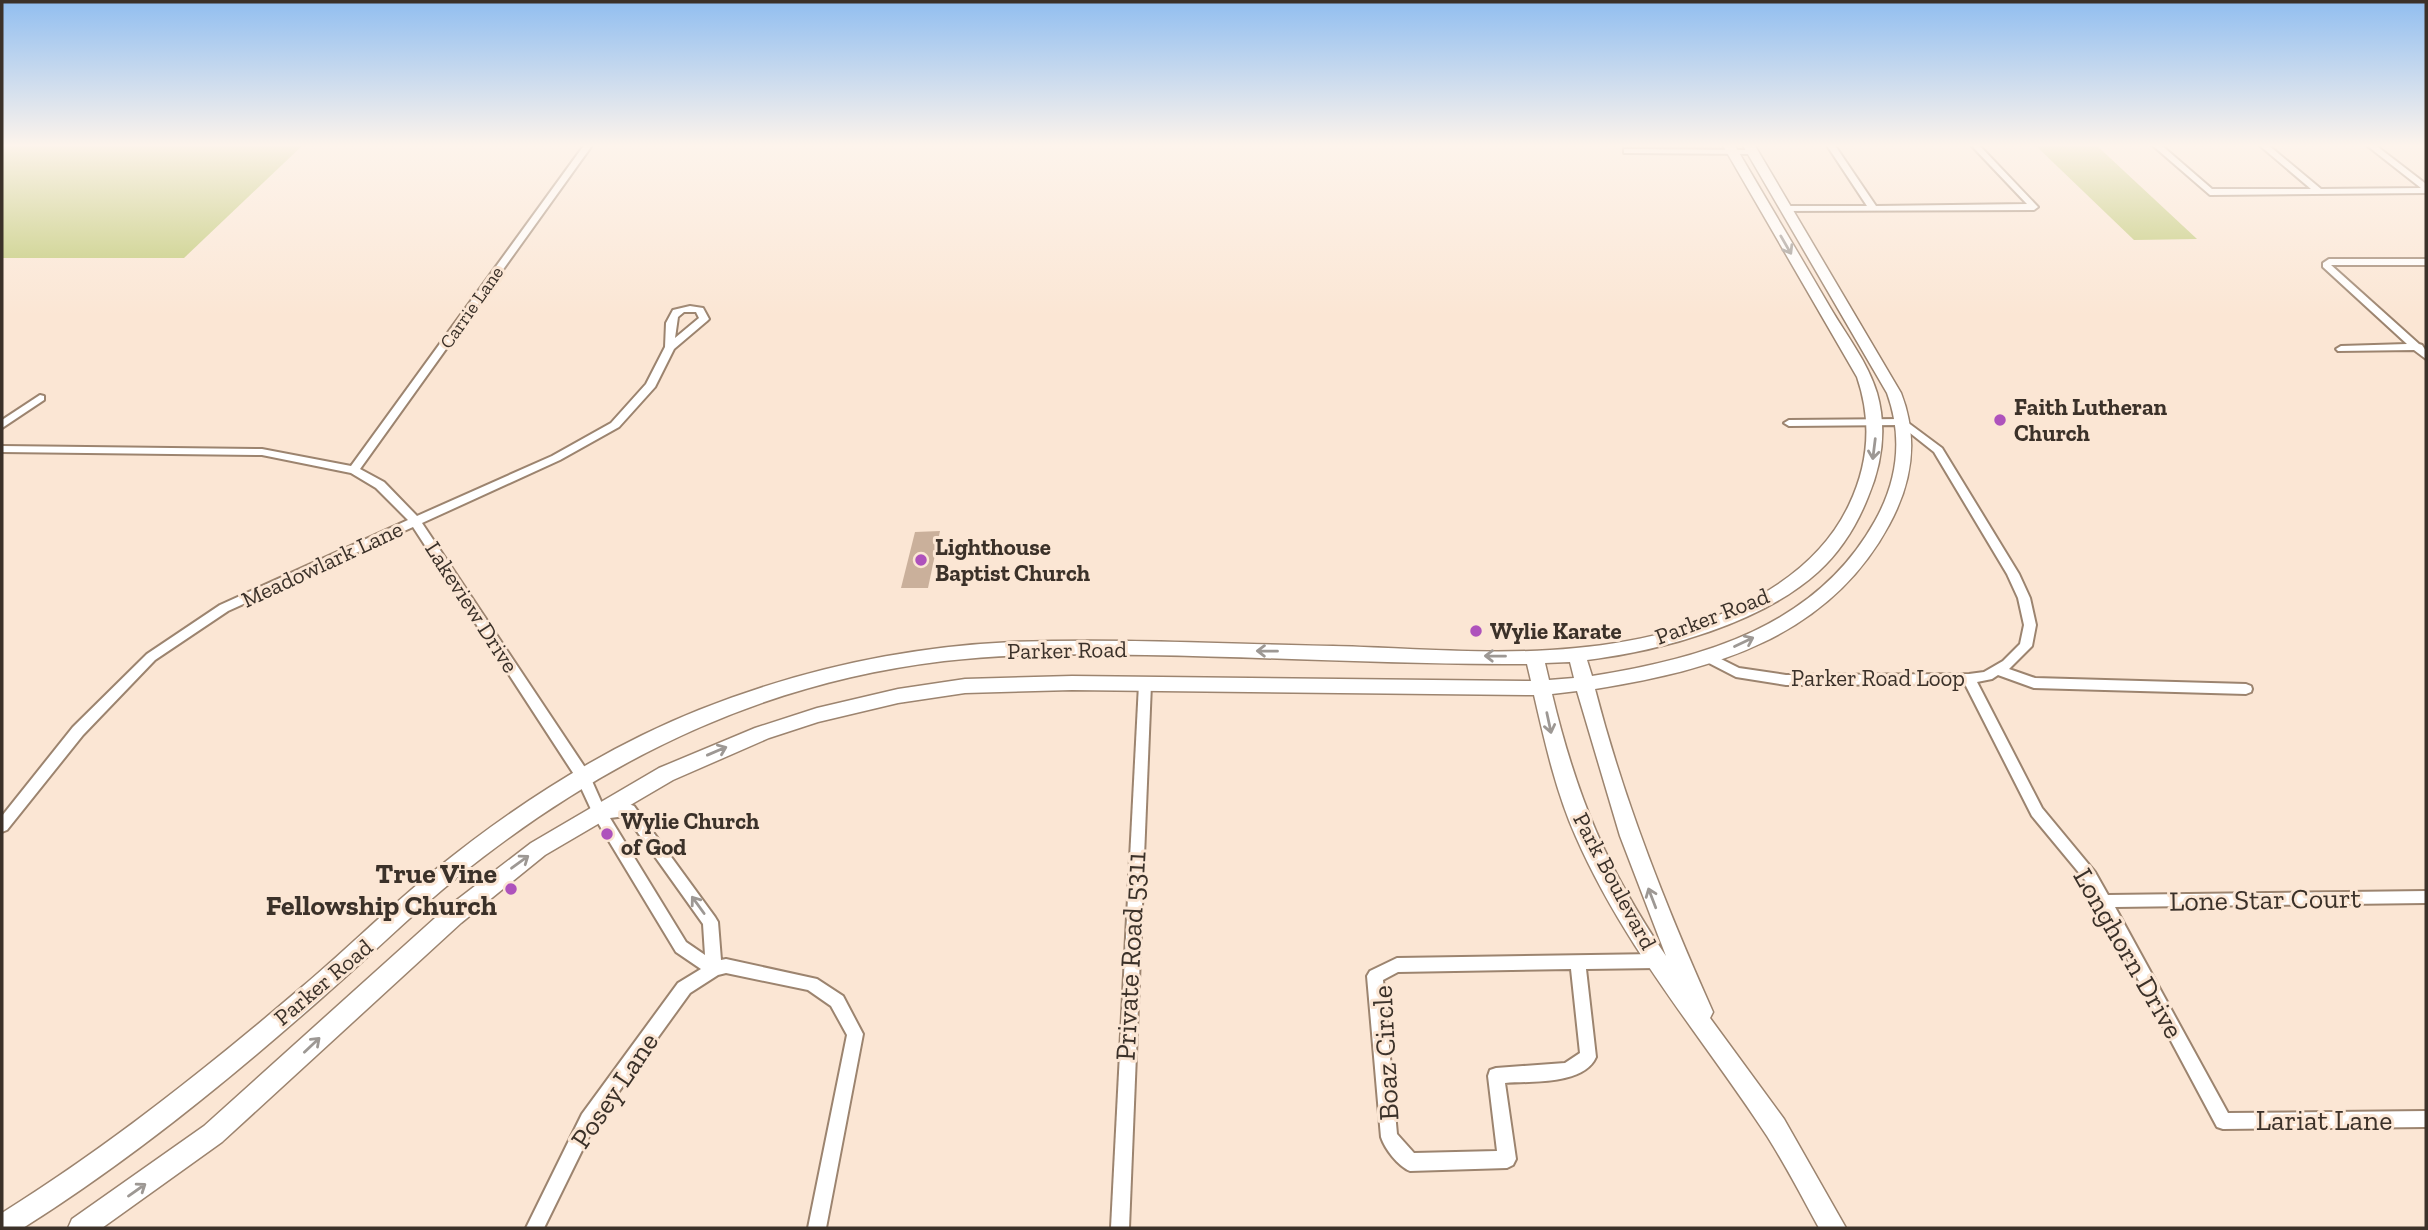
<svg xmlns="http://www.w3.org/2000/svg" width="2428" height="1230" font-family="'Zilla Slab',serif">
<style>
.green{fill:#bec872}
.building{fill:#cab09b}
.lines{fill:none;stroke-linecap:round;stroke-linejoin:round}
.minor-casing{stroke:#9c846f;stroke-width:4}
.secondary-casing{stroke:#9c846f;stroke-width:3}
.minor{fill:#fff;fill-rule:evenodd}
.secondary{fill:#fff;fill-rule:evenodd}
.oneway{stroke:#9d9894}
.poi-dot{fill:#ae52bc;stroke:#fbe6d4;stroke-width:2.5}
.labels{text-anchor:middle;stroke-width:6;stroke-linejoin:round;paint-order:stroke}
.far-street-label{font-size:19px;fill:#3b3129;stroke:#fbe6d4}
.poi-label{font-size:23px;font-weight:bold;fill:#3b3129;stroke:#fbe6d4;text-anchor:start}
.street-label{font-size:23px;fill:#3b3129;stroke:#fbe6d4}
.near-poi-label{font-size:28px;font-weight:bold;fill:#3b3129;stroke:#fbe6d4;text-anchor:end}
.near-street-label{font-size:28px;fill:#3b3129;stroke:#fbe6d4}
</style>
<rect width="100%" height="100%" fill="#fbe6d4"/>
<g class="green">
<polygon points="2,144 304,144 184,258 2,258"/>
<polygon points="2034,144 2095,144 2197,239 2134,240"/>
</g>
<polygon class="building" points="940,531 928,588 901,588 915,532"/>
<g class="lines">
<g class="minor-casing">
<g id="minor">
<path d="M585,144h8l-233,325 24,13 33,34 135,-60 59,-33 35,-39 19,-37 1,-24 7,-13 17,-4 13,2 6,11 -2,2 -33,28 -19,38 -36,40 -59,33 -138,63 166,249 16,36 25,-4 5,2 81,111 3,5 3,38 5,-1 91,20 26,17 20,38 -37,194h-18l39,-193 -16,-29 -23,-16 -82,-17 -8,2 -28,18 -96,133 -50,102h-18l56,-114 96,-131 23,-14 -25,-17 -81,-134 -18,-39 -164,-252 -185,84 -73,49 -72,75 -76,95 -5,2v-16l71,-89 74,-73 73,-49 188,-85 -32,-32 -25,-15 -89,-18 -260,-3v-6l260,3 89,17zM684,312h12l3,6 -24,20 3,-21zM626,816l77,108 2,31 -19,-13 -76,-124z"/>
<polygon points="1826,144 1834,144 1876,206 2027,204 1970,144 1978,144 2038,207 2034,210 1783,211 1783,207 1786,206 1867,206"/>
<polygon points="2151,144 2160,144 2212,189 2311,189 2258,144 2267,144 2321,189 2421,188 2365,144 2374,144 2426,184 2426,193 2210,195"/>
<polygon points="1624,149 1753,150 1757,152 1753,154 1627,153 1624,153"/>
<polygon points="2329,259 2426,259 2426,265 2331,265 2419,344 2422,345 2426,351 2426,359 2414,350 2338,351 2336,349 2341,346 2407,344 2323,267 2323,263"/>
<polygon points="40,395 44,396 44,400 2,428 2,420"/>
<polygon points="1903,419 1942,448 2019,574 2030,598 2036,625 2032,646 2009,669 2035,678 2246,684 2251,686 2252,689 2251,692 2246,694 2034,688 1998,675 1992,679 1977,682 2042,808 2095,872 2108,895 2426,891 2426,903 2115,907 2228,1113 2426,1111 2426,1127 2223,1129 2217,1127 2085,880 2032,816 1965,684 1786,685 1736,677 1705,661 1703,658 1705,655 1709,653 1739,668 1786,675 1969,674 1984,672 2003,661 2020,644 2024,625 2018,598 2007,574 1934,452 1900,425 1789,426 1784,423 1789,420"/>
<polygon points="1145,679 1150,681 1151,684 1129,1228 1111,1228 1139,684 1140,681"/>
<path d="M1657,954l5,2 3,5 -3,5 -5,2 -71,1 10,88c-12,28 -65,24 -91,26l11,76 -3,6 -6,3 -97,3c-12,-5 -25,-22 -29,-34l-14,-161 3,-5 27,-13zM1571,969l9,84 -15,10 -69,5 -6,2 -2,6 9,75 -83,2 -17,-19 -14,-154 15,-8z"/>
</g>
</g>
<g class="secondary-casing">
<path id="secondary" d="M1722,144h12c32,55 65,110 97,165 16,27 37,54 46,84 10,35 5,71 -9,104 -11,28 -27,54 -50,75 -56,51 -157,79 -231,88l5,16c111,-18 224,-49 283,-155 23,-41 28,-84 12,-128l-145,-249h12l147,249c18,46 11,90 -12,132 -61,113 -176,145 -294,164 29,112 71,218 118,323l-3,6 74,101 62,109h-27c-17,-31 -33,-62 -52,-92 -65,-99 -143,-189 -191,-299 -20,-45 -31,-94 -42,-142l-462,-5 -107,3 -67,10 -80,19 -49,16 -96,42 -128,75 -84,68 -239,219 -120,86h-34l4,-9 132,-93 241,-217 86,-66 128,-75 96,-40 62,-20 81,-19 67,-10 107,-3 459,5 -4,-17c-127,1 -254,-7 -381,-9 -67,-1 -135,-2 -202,6 -175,21 -322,90 -461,196 -56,42 -106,93 -159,139 -95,84 -193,164 -301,232h-21v-15c107,-67 205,-145 300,-226 45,-38 87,-80 133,-117 80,-65 169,-122 264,-160 100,-40 206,-63 313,-68 107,-4 214,2 321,4 80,2 163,10 243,2 98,-9 227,-46 273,-143 20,-42 23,-84 8,-128zM1570,662l4,16 -25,2 -4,-17zM1577,691l43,145 46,120c-60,-89 -89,-158 -114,-262z"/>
</g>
<use href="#minor" class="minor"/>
<use href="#secondary" class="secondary"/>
</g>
<defs><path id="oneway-shaft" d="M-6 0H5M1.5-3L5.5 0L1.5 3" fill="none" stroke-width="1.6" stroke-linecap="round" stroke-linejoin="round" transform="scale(1.75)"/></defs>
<g class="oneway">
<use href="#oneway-shaft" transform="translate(1786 245) rotate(60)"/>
<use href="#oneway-shaft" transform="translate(1874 449) rotate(97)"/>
<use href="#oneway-shaft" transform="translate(1744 642) rotate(-25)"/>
<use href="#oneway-shaft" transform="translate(1267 651) rotate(-179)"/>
<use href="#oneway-shaft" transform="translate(1495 656) rotate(-179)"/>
<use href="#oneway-shaft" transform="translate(1549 723) rotate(78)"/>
<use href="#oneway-shaft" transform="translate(717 751) rotate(-23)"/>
<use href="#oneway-shaft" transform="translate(520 862) rotate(-36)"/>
<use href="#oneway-shaft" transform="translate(1652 898) rotate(-111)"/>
<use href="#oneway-shaft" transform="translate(698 905) rotate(-126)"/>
<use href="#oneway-shaft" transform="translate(312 1045) rotate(-43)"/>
<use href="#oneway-shaft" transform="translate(137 1190) rotate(-35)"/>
</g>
<linearGradient id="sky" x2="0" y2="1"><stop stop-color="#91bef0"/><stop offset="0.46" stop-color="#fdf4ec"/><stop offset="1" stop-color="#fdf4ec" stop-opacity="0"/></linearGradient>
<rect width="2428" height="316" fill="url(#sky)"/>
<g class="poi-dot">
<circle cx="2000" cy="420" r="7"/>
<circle cx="921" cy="560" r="7"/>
<circle cx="1476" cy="631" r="7"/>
<circle cx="607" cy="834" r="7"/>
<circle cx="511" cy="889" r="7"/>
</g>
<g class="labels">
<g class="far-street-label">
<text transform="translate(471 307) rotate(-55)" y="7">Carrie Lane</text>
</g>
<g class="poi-label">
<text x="2014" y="415">Faith Lutheran<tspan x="2014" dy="26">Church</tspan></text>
<text x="935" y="555">Lighthouse<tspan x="935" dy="26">Baptist Church</tspan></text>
<text x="1490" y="639">Wylie Karate</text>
<text x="621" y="829">Wylie Church<tspan x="621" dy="26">of God</tspan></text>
</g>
<g class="street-label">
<text transform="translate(322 564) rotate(-25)" y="8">Meadowlark Lane</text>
<text transform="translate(472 607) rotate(57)" y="8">Lakeview Drive</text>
<text transform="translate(1712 616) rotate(-21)" y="8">Parker Road</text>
<text transform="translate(1067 650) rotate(-1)" y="8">Parker Road</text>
<text x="1878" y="686">Parker Road Loop</text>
<text transform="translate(1615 881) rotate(62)" y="8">Park Boulevard</text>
<text transform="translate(323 982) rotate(-40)" y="8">Parker Road</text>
</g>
<g class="near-poi-label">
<text x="497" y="883">True Vine<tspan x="497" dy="32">Fellowship Church</tspan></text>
</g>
<g class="near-street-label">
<text transform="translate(2265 899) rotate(-1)" y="10">Lone Star Court</text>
<text transform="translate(2129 953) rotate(60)" y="10">Longhorn Drive</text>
<text transform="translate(1130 956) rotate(-87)" y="10">Private Road 5311</text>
<text transform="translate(1385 1053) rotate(-93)" y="10">Boaz Circle</text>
<text transform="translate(614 1090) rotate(-56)" y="10">Posey Lane</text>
<text x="2324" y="1130">Lariat Lane</text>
</g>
</g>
<rect width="2428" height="1230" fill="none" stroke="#3b3129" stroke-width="7"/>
</svg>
